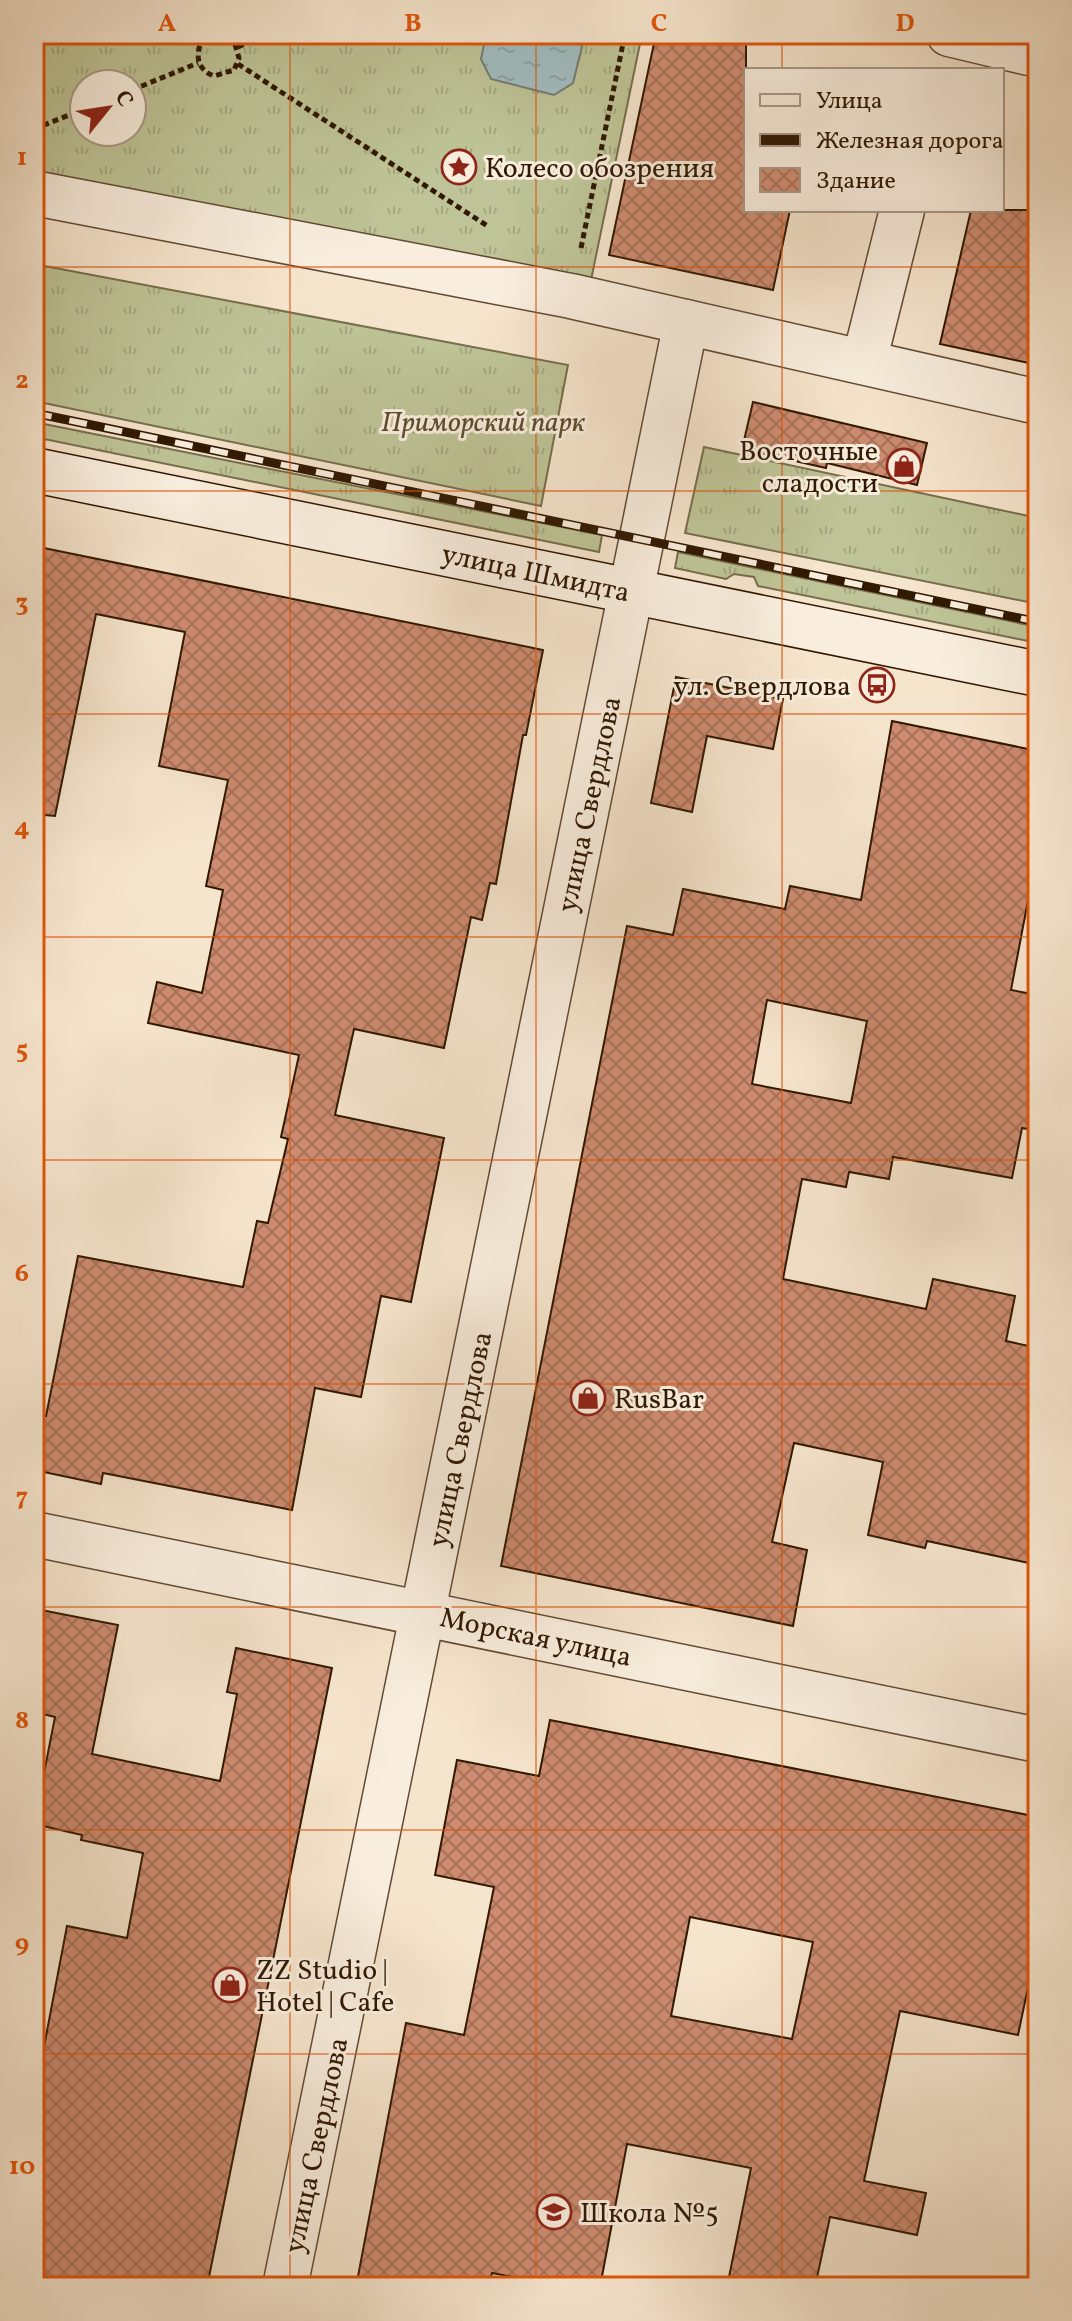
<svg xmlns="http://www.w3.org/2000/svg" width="1072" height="2321" font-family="Vollkorn,serif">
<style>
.grass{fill:url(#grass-tufts);stroke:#776e4c;stroke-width:2;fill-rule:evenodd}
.water{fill:url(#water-ripples);stroke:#747b74;stroke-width:2}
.building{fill:url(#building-cross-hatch);stroke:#301801;stroke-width:2;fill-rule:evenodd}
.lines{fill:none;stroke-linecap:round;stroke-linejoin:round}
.street-casing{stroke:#624b34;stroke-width:47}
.secondary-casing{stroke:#301801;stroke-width:47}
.path{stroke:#301801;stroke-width:5;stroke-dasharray:6 4;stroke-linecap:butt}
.street{stroke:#f9eede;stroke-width:44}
.secondary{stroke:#f9eede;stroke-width:44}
.rail-casing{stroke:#301801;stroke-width:9}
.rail{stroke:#f9eede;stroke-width:6;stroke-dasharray:18;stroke-linecap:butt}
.grid{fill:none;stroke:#df560b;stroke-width:2;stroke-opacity:0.55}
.labels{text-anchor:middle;stroke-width:6;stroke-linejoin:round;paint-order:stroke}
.poi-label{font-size:28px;fill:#301801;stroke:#f9eede;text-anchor:start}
.park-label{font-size:28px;font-style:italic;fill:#5b4c2e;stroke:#f9eede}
.street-label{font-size:28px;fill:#301801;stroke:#f9eede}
.neatline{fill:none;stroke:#df560b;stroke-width:3}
.grid-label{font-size:26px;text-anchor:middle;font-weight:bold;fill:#df560b}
</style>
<defs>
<pattern id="grass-tufts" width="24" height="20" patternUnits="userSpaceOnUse" patternTransform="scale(2)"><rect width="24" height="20" fill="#bec497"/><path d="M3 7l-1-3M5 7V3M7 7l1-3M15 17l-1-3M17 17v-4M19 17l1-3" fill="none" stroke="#a4a880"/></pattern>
<pattern id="water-ripples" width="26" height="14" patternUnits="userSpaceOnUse" patternTransform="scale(2)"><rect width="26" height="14" fill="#a1bdc1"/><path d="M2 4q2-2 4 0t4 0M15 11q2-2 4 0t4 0" fill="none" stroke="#8ba2a4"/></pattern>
<pattern id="building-cross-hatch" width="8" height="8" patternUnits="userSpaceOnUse" patternTransform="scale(2)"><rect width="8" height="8" fill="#cd8b6f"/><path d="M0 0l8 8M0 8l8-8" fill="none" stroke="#a77159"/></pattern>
</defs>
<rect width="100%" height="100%" fill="#f6e5cd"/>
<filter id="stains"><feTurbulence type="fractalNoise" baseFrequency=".0025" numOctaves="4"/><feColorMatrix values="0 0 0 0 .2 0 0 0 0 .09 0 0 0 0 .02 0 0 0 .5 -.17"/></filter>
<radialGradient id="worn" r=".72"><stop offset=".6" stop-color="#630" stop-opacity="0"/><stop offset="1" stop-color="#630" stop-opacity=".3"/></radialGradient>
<g class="grass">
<path d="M34,34h608l-51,246 -557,-106zM84,84h48v48h-48z"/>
<polygon points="34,264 568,365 541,506 34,401"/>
<polygon points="34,422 602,535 599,552 34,437"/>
<polygon points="704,447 1038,518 1038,604 685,533"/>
<polygon points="678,552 1038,627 1038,643 758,586 754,577 734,574 726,579 675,568"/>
</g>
<polygon class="water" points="486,34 575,34 582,47 573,83 554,95 491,79 481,59"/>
<g class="building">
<polygon points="656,34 746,34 746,210 790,210 773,290 609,255"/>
<polygon points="971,210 1038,210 1038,365 940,344"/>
<polygon points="753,402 927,443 917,485 827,463 826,468 742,449"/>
<polygon points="34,546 543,650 526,735 523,735 496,884 490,883 482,920 471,917 444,1048 354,1029 335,1115 444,1138 411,1302 381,1296 361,1397 315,1388 292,1510 103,1473 101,1484 34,1470 34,1414 46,1416 78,1256 243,1287 257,1221 268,1223 288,1139 281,1137 299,1055 148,1023 157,982 202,993 223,890 206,886 228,780 159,766 185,632 96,614 55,816 34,814"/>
<polygon points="676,677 783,699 773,749 707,736 692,812 651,803"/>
<path d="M892,721l146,30v97l-27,142 27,5v136l-16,-3 -10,50 -119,-21 -4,22 -40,-7 -3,15 -44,-8 -19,100 143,30 7,-30 82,17 -9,45 32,7v217l-111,-24 -2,7 -57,-13 15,-73 -89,-19 -22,99 35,8 -14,76 -292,-60 126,-640 46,9 10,-46 102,20 5,-23 71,14zM767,1000l100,21 -16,82 -99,-19z"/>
<polygon points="41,1610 118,1625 92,1754 220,1781 237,1694 227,1692 236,1648 332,1668 207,2287 34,2287 34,2072 39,2073 67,1926 127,1938 143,1853 81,1840 82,1835 34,1824 55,1717 34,1712 34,1645"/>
<path d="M550,1720l488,97v123l-20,95 -118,-24 -36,170 62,12 -9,42 -87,-18 -15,70h-88l24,-119 -124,-24 -27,143h-34l-74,-14 -3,14h-133l50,-264 58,12 30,-148 -59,-12 22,-115 82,16zM690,1917l123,25 -21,97 -121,-23z"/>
</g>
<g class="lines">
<g class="street-casing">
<g id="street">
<polyline points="949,34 1038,55"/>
<polyline points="34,193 571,296 1038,402"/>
<polyline points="864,362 902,210"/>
<polyline points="34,1534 1038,1740"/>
<polyline points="285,2287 686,322"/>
</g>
</g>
<g class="secondary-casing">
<polyline id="secondary" points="34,470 1038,674"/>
</g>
<g class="path">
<polyline points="186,34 201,42"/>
<path d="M215,34l-14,8c-6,15 -3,28 13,34l20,-6 5,-12 -5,-17 -15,-7"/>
<polyline points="238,47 267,34"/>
<polyline points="238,64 489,227"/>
<polyline points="132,90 198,63"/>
<polyline points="34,129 84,109"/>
<polyline points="581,248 625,34"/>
</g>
<use href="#street" class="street"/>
<use href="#secondary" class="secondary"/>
<g class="rail-casing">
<polyline id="rail" points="34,413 1038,622"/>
</g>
<use href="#rail" class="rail"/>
</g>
<path class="grid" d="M290,34v2253M536,34v2253M782,34v36M782,210v2077M34,267h1004M34,491h1004M34,714h1004M34,937h1004M34,1160h1004M34,1384h1004M34,1607h1004M34,1830h1004M34,2054h1004"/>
<defs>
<g id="sight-ring" transform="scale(1.8)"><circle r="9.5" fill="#f9eede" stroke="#8f2418" stroke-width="1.5"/><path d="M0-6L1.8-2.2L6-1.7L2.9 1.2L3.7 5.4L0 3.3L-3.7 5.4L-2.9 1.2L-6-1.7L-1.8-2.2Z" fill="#8f2418"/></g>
<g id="shop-ring" transform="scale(1.8)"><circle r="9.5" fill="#f9eede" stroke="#8f2418" stroke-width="1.5"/><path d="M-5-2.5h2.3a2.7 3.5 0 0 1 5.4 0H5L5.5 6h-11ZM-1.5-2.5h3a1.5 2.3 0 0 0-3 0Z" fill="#8f2418"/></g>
<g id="bus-ring" transform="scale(1.8)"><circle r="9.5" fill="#f9eede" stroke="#8f2418" stroke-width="1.5"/><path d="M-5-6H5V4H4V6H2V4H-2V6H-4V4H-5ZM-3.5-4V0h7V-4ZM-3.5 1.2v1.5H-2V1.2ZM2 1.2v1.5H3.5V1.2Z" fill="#8f2418"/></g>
<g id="school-ring" transform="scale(1.8)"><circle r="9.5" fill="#f9eede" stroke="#8f2418" stroke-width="1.5"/><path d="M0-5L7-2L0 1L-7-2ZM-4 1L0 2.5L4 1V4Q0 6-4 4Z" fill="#8f2418"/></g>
</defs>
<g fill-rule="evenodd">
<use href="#sight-ring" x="459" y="167"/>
<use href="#shop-ring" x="904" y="466"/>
<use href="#bus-ring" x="877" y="685"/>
<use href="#shop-ring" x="588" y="1398"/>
<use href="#shop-ring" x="230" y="1985"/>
<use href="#school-ring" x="554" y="2212"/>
</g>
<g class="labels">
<g class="poi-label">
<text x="485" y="177">Колесо обозрения</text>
<text x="878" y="460" text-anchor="end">Восточные<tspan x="878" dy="32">сладости</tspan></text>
<text x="851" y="695" text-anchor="end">ул. Свердлова</text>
<text x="614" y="1408">RusBar</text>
<text x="256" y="1979">ZZ Studio |<tspan x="256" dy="32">Hotel | Cafe</tspan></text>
<text x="580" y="2222">Школа №5</text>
</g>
<g class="park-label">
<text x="483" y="431">Приморский парк</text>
</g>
<g class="street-label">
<text transform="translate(536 572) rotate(12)" y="10">улица Шмидта</text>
<text transform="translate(588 804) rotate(-78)" y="10">улица Свердлова</text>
<text transform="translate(459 1439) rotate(-78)" y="10">улица Свердлова</text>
<text transform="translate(536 1636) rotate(12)" y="10">Морская улица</text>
<text transform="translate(315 2145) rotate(-78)" y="10">улица Свердлова</text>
</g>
</g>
<rect width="1072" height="2321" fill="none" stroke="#f6e5cd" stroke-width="88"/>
<rect x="744" y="68" width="260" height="144" fill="#f9eede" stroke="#a99886" stroke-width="2"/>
<rect x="760" y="94" width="40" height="12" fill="#f9eede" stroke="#a99886" stroke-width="2"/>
<text x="816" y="108" font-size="24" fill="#301801">Улица</text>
<rect x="760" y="134" width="40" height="12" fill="#301801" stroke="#a99886" stroke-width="2"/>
<text x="816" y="148" font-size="24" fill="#301801">Железная дорога</text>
<rect x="760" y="168" width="40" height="24" fill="url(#building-cross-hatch)" stroke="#a99886" stroke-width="2"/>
<text x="816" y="188" font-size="24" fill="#301801">Здание</text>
<g transform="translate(108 108) rotate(60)"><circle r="38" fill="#f9eede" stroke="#a99886" stroke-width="2"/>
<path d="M0-6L14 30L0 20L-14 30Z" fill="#8f2418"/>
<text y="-12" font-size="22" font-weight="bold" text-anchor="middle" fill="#301801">С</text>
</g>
<rect x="44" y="44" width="984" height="2233" class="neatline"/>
<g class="grid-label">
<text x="167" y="31">A</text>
<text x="413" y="31">B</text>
<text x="659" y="31">C</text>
<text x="905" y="31">D</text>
<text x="22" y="165">1</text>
<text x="22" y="388">2</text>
<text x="22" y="611">3</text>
<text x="22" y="835">4</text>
<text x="22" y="1058">5</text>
<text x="22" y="1281">6</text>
<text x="22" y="1505">7</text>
<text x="22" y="1728">8</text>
<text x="22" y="1951">9</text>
<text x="22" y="2174">10</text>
</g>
<rect width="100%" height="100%" filter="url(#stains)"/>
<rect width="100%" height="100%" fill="url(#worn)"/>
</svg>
